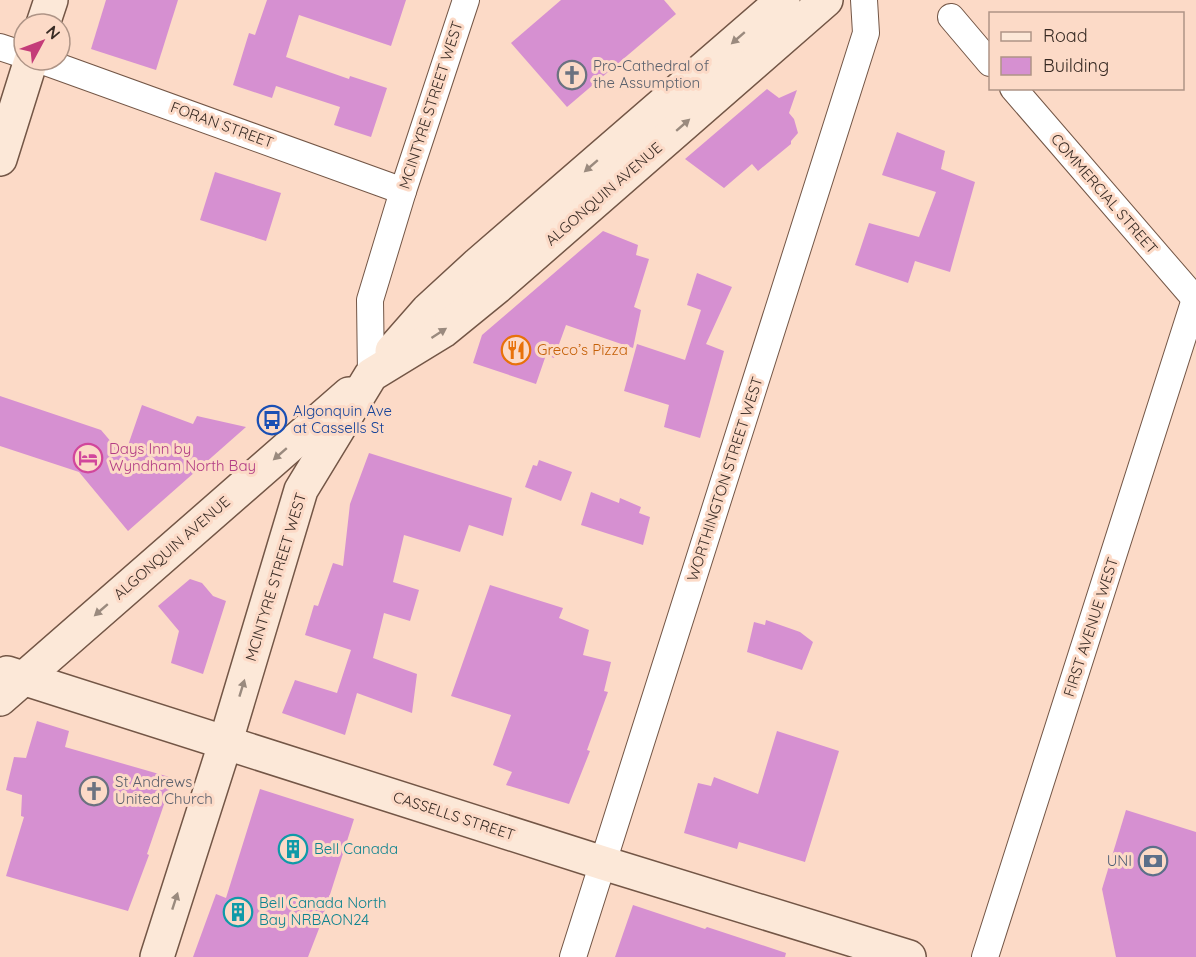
<svg xmlns="http://www.w3.org/2000/svg" width="1196" height="957" font-family="Quicksand,sans-serif">
<style>
.building{fill:#d690d1}
.lines{fill:none;stroke-linecap:round;stroke-linejoin:round}
.minor-casing{stroke:#735646;stroke-width:28}
.secondary-casing{stroke:#735646;stroke-width:36}
.minor{stroke:#fff;stroke-width:26}
.secondary{stroke:#fce8d8;stroke-width:33}
.oneway{fill:#9a8a7e}
.labels{text-anchor:middle;stroke-width:6;stroke-linejoin:round;paint-order:stroke}
.worship-label{font-size:15px;fill:#5b616d;stroke:#fcdac7;text-anchor:start}
.street-label{font-size:15px;fill:#382b24;stroke:#fcdac7}
.food-label{font-size:15px;fill:#c56008;stroke:#fcdac7;text-anchor:start}
.transit-label{font-size:15px;fill:#164399;stroke:#fcdac7;text-anchor:start}
.hotel-label{font-size:15px;fill:#b23c85;stroke:#fcdac7;text-anchor:start}
.culture-label{font-size:15px;fill:#0d838f;stroke:#fcdac7;text-anchor:start}
.service-label{font-size:15px;fill:#4e5e75;stroke:#fcdac7;text-anchor:end}
</style>
<rect width="100%" height="100%" fill="#fcdac7"/>
<g class="building">
<polygon points="106,0 178,0 156,70 91,49"/>
<polygon points="267,0 406,0 391,46 299,15 286,57 349,79 350,76 387,88 371,137 334,125 340,107 276,86 272,98 233,85 249,33 255,35"/>
<polygon points="561,0 664,0 676,14 567,107 511,43"/>
<polygon points="767,89 779,98 797,90 789,113 794,119 798,133 791,141 791,144 758,171 752,164 724,188 685,159"/>
<polygon points="897,132 945,151 941,169 975,182 950,272 915,261 908,283 855,265 869,223 919,237 936,192 882,175"/>
<polygon points="215,172 281,193 266,241 200,220"/>
<polygon points="603,231 638,245 636,255 649,259 634,307 641,310 633,348 566,325 554,358 546,355 536,384 473,363 482,335"/>
<polygon points="697,273 732,287 706,344 724,351 700,438 664,427 669,405 624,391 637,344 685,360 701,310 687,305"/>
<polygon points="0,396 101,430 124,457 142,405 193,424 197,416 246,427 128,531 79,472 0,446"/>
<polygon points="369,453 512,498 503,536 469,525 460,552 404,535 393,582 419,590 410,621 384,613 373,658 417,674 412,713 357,693 345,735 282,713 295,680 337,693 351,650 305,635 314,605 318,606 333,563 343,566 350,504"/>
<polygon points="539,460 572,472 561,501 525,487 533,465 537,466"/>
<polygon points="591,492 619,503 620,498 641,507 639,513 650,517 643,545 581,525"/>
<polygon points="190,579 202,583 213,596 226,601 203,674 171,663 179,631 158,606"/>
<polygon points="490,585 563,608 559,618 589,630 583,655 611,662 604,691 608,692 587,750 590,751 569,804 506,785 512,772 493,765 511,715 451,696"/>
<polygon points="766,620 800,632 813,642 802,670 747,652 754,622 765,625"/>
<polygon points="37,721 69,731 65,747 173,778 147,854 149,855 128,911 6,876 24,817 21,816 22,795 6,790 14,757 26,758"/>
<polygon points="777,731 839,751 805,862 739,842 737,849 684,833 698,783 711,786 714,777 758,794"/>
<polygon points="260,789 354,819 320,926 308,957 193,957 216,894 226,898"/>
<polygon points="1126,810 1196,832 1196,957 1116,957 1102,889"/>
<polygon points="633,905 705,929 707,927 786,953 785,957 615,957"/>
</g>
<g class="lines">
<g class="minor-casing">
<g id="minor">
<polyline points="951,17 990,63"/>
<polyline points="0,47 24,55"/>
<polyline points="40,60 403,191"/>
<polyline points="1013,88 1196,300"/>
<polyline points="371,375 370,300 403,191 466,0"/>
<polyline points="573,957 866,33 864,0"/>
<polyline points="985,957 1196,296"/>
</g>
</g>
<g class="secondary-casing">
<g id="secondary">
<polyline points="43,24 51,0"/>
<polyline points="0,159 31,60"/>
<polyline points="392,351 428,310 478,264 783,0"/>
<polyline points="7,673 603,863 909,957"/>
<polyline points="0,699 349,394"/>
<polyline points="157,957 225,744 301,490 371,375 443,331 497,287 826,0"/>
</g>
</g>
<use href="#minor" class="minor"/>
<use href="#secondary" class="secondary"/>
</g>
<defs><path id="oneway-solid" d="M-6-.8H1V-3.2L6.5 0L1 3.2V.8H-6Z" transform="scale(1.5)"/></defs>
<g class="oneway">
<use href="#oneway-solid" transform="translate(738 38) rotate(139)"/>
<use href="#oneway-solid" transform="translate(683 125) rotate(-41)"/>
<use href="#oneway-solid" transform="translate(591 166) rotate(139)"/>
<use href="#oneway-solid" transform="translate(439 333) rotate(-33)"/>
<use href="#oneway-solid" transform="translate(280 454) rotate(139)"/>
<use href="#oneway-solid" transform="translate(101 610) rotate(139)"/>
<use href="#oneway-solid" transform="translate(242 688) rotate(-73)"/>
<use href="#oneway-solid" transform="translate(175 901) rotate(-72)"/>
</g>
<defs>
<g id="church-ring" transform="scale(1.5)"><circle r="9.5" fill="#fcdac7" stroke="#6b7280" stroke-width="1.5"/><path d="M-1.2-6h2.4v3.5h3.3v2.4h-3.3V6h-2.4V-.1h-3.3v-2.4h3.3Z" fill="#6b7280"/></g>
<g id="restaurant-ring" transform="scale(1.5)"><circle r="9.5" fill="#fcdac7" stroke="#e8710a" stroke-width="1.5"/><path d="M-5-6h1v4h1v-4h1v4h1v-4h1v5L-1.5 .5V6h-2V.5L-5-1ZM5-6V6H3V1.5H1.5Q1.5-4 5-6Z" fill="#e8710a"/></g>
<g id="bus-ring" transform="scale(1.5)"><circle r="9.5" fill="#fcdac7" stroke="#1a4fb4" stroke-width="1.5"/><path d="M-5-6H5V4H4V6H2V4H-2V6H-4V4H-5ZM-3.5-4V0h7V-4ZM-3.5 1.2v1.5H-2V1.2ZM2 1.2v1.5H3.5V1.2Z" fill="#1a4fb4"/></g>
<g id="hotel-ring" transform="scale(1.5)"><circle r="9.5" fill="#fcdac7" stroke="#d1479c" stroke-width="1.5"/><path d="M-6-4.5h1.5V1H6V5H4.5V3h-9V5H-6ZM-4 0a1.8 1.8 0 1 1 3.6 0ZM.5 0V-2.5h3Q6-2.5 6 0Z" fill="#d1479c"/></g>
<g id="building-ring" transform="scale(1.5)"><circle r="9.5" fill="#fcdac7" stroke="#0f9aa8" stroke-width="1.5"/><path d="M-4-6H4V6H1V3H-1V6H-4ZM-2.5-4.3h1.7v1.8h-1.7ZM.8-4.3h1.7v1.8H.8ZM-2.5-1h1.7V.8h-1.7ZM.8-1h1.7V.8H.8Z" fill="#0f9aa8"/></g>
<g id="bank-ring" transform="scale(1.5)"><circle r="9.5" fill="#fcdac7" stroke="#5c6f8a" stroke-width="1.5"/><path d="M-6-4H6V4H-6ZM0-2.3a2.3 2.3 0 1 0 0 4.6a2.3 2.3 0 1 0 0-4.6Z" fill="#5c6f8a"/></g>
</defs>
<g fill-rule="evenodd">
<use href="#church-ring" x="572" y="75"/>
<use href="#restaurant-ring" x="516" y="350"/>
<use href="#bus-ring" x="272" y="420"/>
<use href="#hotel-ring" x="88" y="458"/>
<use href="#church-ring" x="94" y="791"/>
<use href="#building-ring" x="293" y="849"/>
<use href="#bank-ring" x="1153" y="861"/>
<use href="#building-ring" x="238" y="912"/>
</g>
<g class="labels">
<g class="worship-label">
<text x="593" y="71">Pro-Cathedral of<tspan x="593" dy="17">the Assumption</tspan></text>
<text x="115" y="787">St Andrews<tspan x="115" dy="17">United Church</tspan></text>
</g>
<g class="street-label">
<text transform="translate(431 105) rotate(-72)" y="5">MCINTYRE STREET WEST</text>
<text transform="translate(222 125) rotate(20)" y="5">FORAN STREET</text>
<text transform="translate(604 194) rotate(-41)" y="5">ALGONQUIN AVENUE</text>
<text transform="translate(1104 194) rotate(49)" y="5">COMMERCIAL STREET</text>
<text transform="translate(725 479) rotate(-72)" y="5">WORTHINGTON STREET WEST</text>
<text transform="translate(172 548) rotate(-41)" y="5">ALGONQUIN AVENUE</text>
<text transform="translate(276 577) rotate(-73)" y="5">MCINTYRE STREET WEST</text>
<text transform="translate(1091 627) rotate(-72)" y="5">FIRST AVENUE WEST</text>
<text transform="translate(454 816) rotate(18)" y="5">CASSELLS STREET</text>
</g>
<g class="food-label">
<text x="537" y="355">Greco’s Pizza</text>
</g>
<g class="transit-label">
<text x="293" y="416">Algonquin Ave<tspan x="293" dy="17">at Cassells St</tspan></text>
</g>
<g class="hotel-label">
<text x="109" y="454">Days Inn by<tspan x="109" dy="17">Wyndham North Bay</tspan></text>
</g>
<g class="culture-label">
<text x="314" y="854">Bell Canada</text>
<text x="259" y="908">Bell Canada North<tspan x="259" dy="17">Bay NRBAON24</tspan></text>
</g>
<g class="service-label">
<text x="1132" y="866">UNI</text>
</g>
</g>
<rect x="989" y="12" width="195" height="78" fill="#fcdac7" stroke="#ae9486" stroke-width="1.5"/>
<rect x="1001" y="32" width="30" height="9" fill="#fce8d8" stroke="#ae9486" stroke-width="1.5"/>
<text x="1043" y="42" font-size="18" fill="#382b24">Road</text>
<rect x="1001" y="57" width="30" height="18" fill="#d690d1" stroke="#ae9486" stroke-width="1.5"/>
<text x="1043" y="72" font-size="18" fill="#382b24">Building</text>
<g transform="translate(42 42) rotate(49)"><circle r="28" fill="#fcdac7" stroke="#ae9486" stroke-width="1.5"/>
<path d="M0-4.5L10 22L0 15L-10 22Z" fill="#c43c79"/>
<text y="-9" font-size="16" font-weight="bold" text-anchor="middle" fill="#382b24">N</text>
</g>
</svg>
